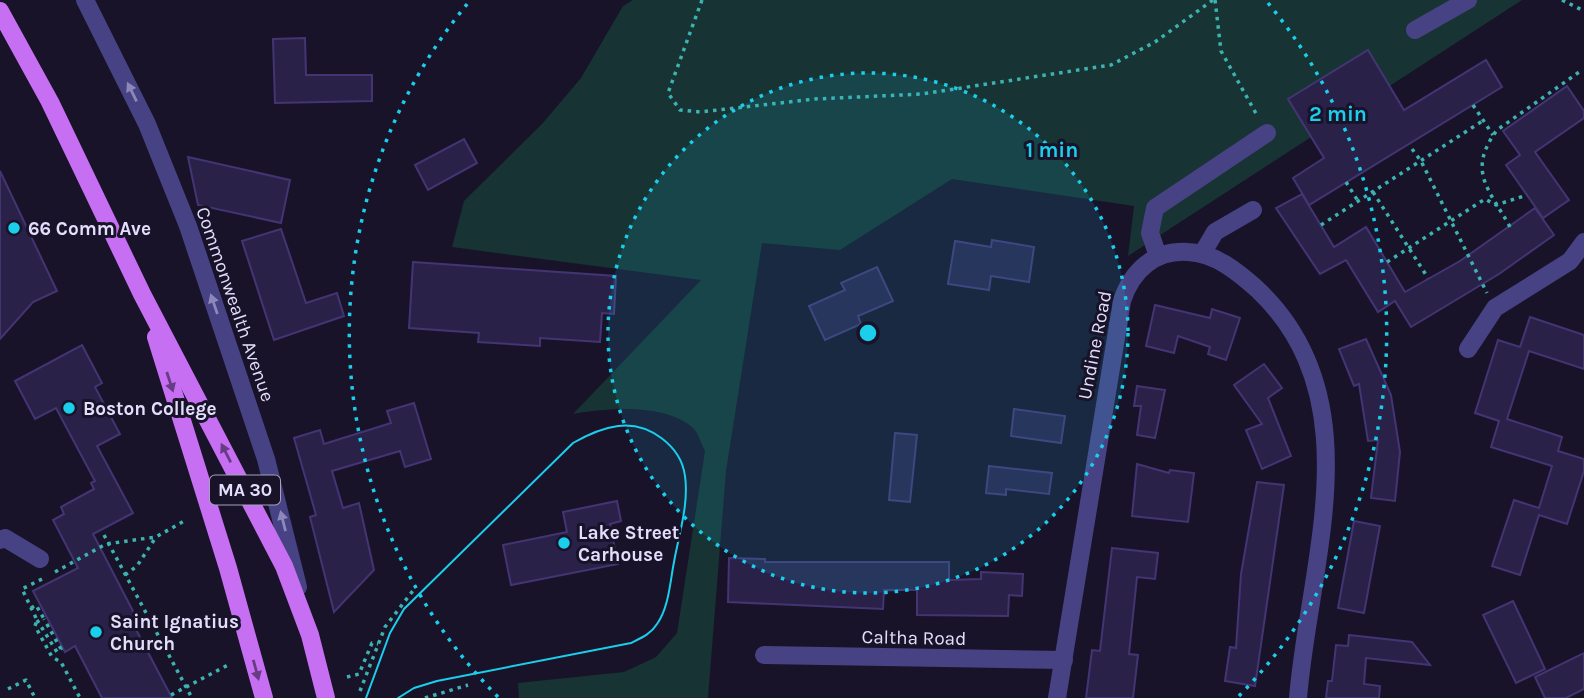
<svg xmlns="http://www.w3.org/2000/svg" width="1584" height="698" font-family="Karla,sans-serif">
<style>
.green{fill:#173333}
.building{fill:#2a2149;stroke:#433573;stroke-width:2}
.lines{fill:none;stroke-linecap:round;stroke-linejoin:round}
.path{stroke:#3cb3b0;stroke-width:3.5;stroke-dasharray:3.5 5;stroke-linecap:butt}
.minor{stroke:#474284;stroke-width:18}
.major{stroke:#c76ff3;stroke-width:18}
.tram{stroke:#1bceec;stroke-width:2}
.oneway{fill:#8d88ba}
.oneway2{fill:#673c84}
.ring{fill:none;stroke:#1bceec;stroke-width:3.5;stroke-dasharray:3.5 7}
.poi-dot{fill:#1bceec;stroke:#181329;stroke-width:2.5}
.labels{text-anchor:middle;stroke-width:6;stroke-linejoin:round;paint-order:stroke}
.shield{fill:#181329;stroke:#a6a1bd;stroke-width:2}
.shield-label{font-size:18px;font-weight:bold;fill:#e3defc}
.poi-label{font-size:19px;font-weight:bold;fill:#e3defc;stroke:#181329;text-anchor:start}
.street-label{font-size:19px;fill:#e3defc;stroke:#181329}
.centre{fill:#1bceec;stroke:#181329;stroke-width:3.5}
.ring-label{font-size:21px;text-anchor:middle;font-weight:bold;fill:#1bceec;stroke:#181329;stroke-width:6;stroke-linejoin:round;paint-order:stroke}
</style>
<rect width="100%" height="100%" fill="#181329"/>
<path class="green" d="M633,0h889l-394,256 6,-50 -182,-27 -112,71 -78,-7 -36,228 -18,227h-189l-1,-15 106,-11 32,-15 21,-24 28,-182c-4,-7 -7,-20 -13,-24 -29,-24 -85,-19 -119,-13l128,-134 -249,-33 12,-46 78,-77 39,-46 42,-72z"/>
<g class="building">
<polygon points="305,38 306,75 372,75 372,101 275,103 273,39"/>
<polygon points="1368,50 1404,110 1486,60 1502,87 1309,205 1293,178 1324,158 1288,99"/>
<polygon points="1567,86 1584,111 1584,118 1535,152 1569,200 1543,218 1506,165 1520,155 1503,131"/>
<polygon points="464,139 477,163 428,190 415,165"/>
<polygon points="188,157 290,180 281,223 198,205"/>
<polygon points="0,171 57,291 33,302 0,339"/>
<polygon points="1302,194 1334,247 1366,227 1405,292 1460,261 1535,208 1554,235 1499,274 1411,327 1395,301 1378,312 1346,260 1320,274 1276,208"/>
<polygon points="281,229 306,303 337,293 344,316 274,340 242,241"/>
<polygon points="992,240 1034,247 1029,282 991,276 989,290 948,284 955,241 991,247"/>
<polygon points="413,262 616,276 614,314 602,313 600,342 540,338 540,346 478,342 479,333 409,328"/>
<polygon points="877,267 893,301 858,316 861,324 825,340 809,306 845,290 841,283"/>
<polygon points="1155,305 1210,318 1212,309 1240,318 1226,360 1208,354 1210,347 1178,336 1174,353 1146,346"/>
<polygon points="1530,317 1584,335 1584,369 1529,351 1507,419 1562,437 1558,451 1584,459 1584,471 1567,524 1539,515 1520,575 1492,566 1514,500 1539,508 1552,466 1491,447 1499,421 1475,413 1498,340 1520,347"/>
<polygon points="1366,339 1391,395 1400,452 1395,501 1371,498 1378,440 1368,441 1359,384 1354,386 1339,349"/>
<polygon points="82,345 102,383 95,387 120,434 97,446 133,513 93,534 135,615 130,618 172,698 102,698 75,646 65,652 33,591 78,568 53,520 64,514 61,507 94,489 91,483 95,481 56,408 35,419 15,381"/>
<polygon points="1264,364 1282,388 1268,398 1291,456 1262,469 1246,430 1262,424 1234,385"/>
<polygon points="1137,386 1165,390 1155,438 1137,435 1141,406 1134,406"/>
<polygon points="414,403 431,459 405,467 400,451 332,471 343,508 359,503 374,570 334,612 310,517 316,515 294,438 320,430 324,444 391,423 387,411"/>
<polygon points="1014,409 1065,416 1061,443 1011,436"/>
<polygon points="895,433 917,435 910,502 889,500"/>
<polygon points="1137,464 1169,473 1170,470 1194,473 1188,522 1132,516"/>
<polygon points="989,466 1052,473 1049,494 1006,489 1006,495 986,493"/>
<polygon points="1257,482 1284,485 1255,686 1225,681 1230,647 1236,648 1241,574"/>
<polygon points="617,501 621,521 610,524 618,564 511,585 503,545 567,532 563,512"/>
<polygon points="1354,521 1380,526 1364,613 1338,608"/>
<polygon points="1112,548 1158,553 1155,579 1137,577 1129,654 1138,655 1133,698 1086,698 1092,650 1100,651"/>
<polygon points="729,558 765,559 765,562 949,562 949,580 981,579 981,572 1023,574 1022,596 1009,595 1008,616 917,615 917,590 884,590 883,609 728,602"/>
<polygon points="1513,601 1545,669 1516,683 1483,615"/>
<polygon points="1349,635 1412,642 1430,665 1366,658 1364,684 1380,686 1379,698 1326,698 1328,681 1332,681 1336,645 1348,646"/>
<polygon points="1584,653 1584,689 1566,698 1545,698 1535,677"/>
</g>
<g class="lines">
<g class="path">
<polyline points="702,0 668,93 680,110 700,112 815,99 922,94 1111,65 1155,42 1213,0"/>
<polyline points="1215,0 1221,51 1258,117"/>
<polyline points="1562,0 1584,11"/>
<polyline points="1473,105 1493,135"/>
<polyline points="1412,149 1421,161 1487,293"/>
<polyline points="1346,182 1358,201"/>
<polyline points="1373,192 1428,278"/>
<polyline points="1321,225 1484,120"/>
<path d="M1510,227c-20,-37 -44,-55 -13,-97l85,-60"/>
<polyline points="1387,262 1485,199 1496,205 1527,195"/>
<polyline points="104,535 192,698"/>
<polyline points="55,572 106,544 156,537 184,521"/>
<polyline points="125,575 137,566 156,537"/>
<polyline points="42,579 22,589 37,620 35,626 52,657 61,662 80,698"/>
<polyline points="31,608 36,605 44,619 46,617"/>
<polyline points="37,620 57,652 61,649 44,619"/>
<polyline points="347,677 359,674 372,643 378,644"/>
<polyline points="8,689 26,680 35,698"/>
<polyline points="360,691 385,627 415,588"/>
<polyline points="171,695 228,665"/>
<polyline points="425,698 468,685"/>
</g>
<g class="minor">
<polyline points="85,0 147,124 188,226 266,459 298,587"/>
<polyline points="1415,30 1468,0"/>
<polyline points="1202,254 1215,232 1253,210"/>
<polyline points="1158,256 1150,233 1155,208 1267,133"/>
<polyline points="1468,349 1495,308 1570,261 1584,242"/>
<polyline points="0,540 5,538 40,559"/>
<polyline points="764,655 1064,660"/>
<path d="M1057,698l65,-397c10,-31 33,-51 66,-49 27,1 50,20 69,37 117,110 52,273 41,409"/>
</g>
<g class="major">
<polyline points="0,11 50,102 142,294 284,566 310,635 326,698"/>
<polyline points="156,337 228,568 264,698"/>
</g>
<path class="tram" d="M366,698l24,-65 14,-24 169,-166c14,-8 29,-15 45,-17 31,-4 63,20 67,50 4,28 -6,58 -11,86 -4,20 -5,45 -17,62 -6,10 -16,14 -26,19l-194,38 -23,7 -16,10"/>
</g>
<defs><path id="oneway-solid" d="M-6-.8H1V-3.2L6.5 0L1 3.2V.8H-6Z" transform="scale(1.75)"/></defs>
<g class="oneway">
<use href="#oneway-solid" transform="translate(132 92) rotate(-116)"/>
<use href="#oneway-solid" transform="translate(214 304) rotate(-109)"/>
<use href="#oneway-solid" transform="translate(283 521) rotate(-104)"/>
</g>
<g class="oneway2">
<use href="#oneway-solid" transform="translate(170 382) rotate(72)"/>
<use href="#oneway-solid" transform="translate(226 453) rotate(-117)"/>
<use href="#oneway-solid" transform="translate(256 670) rotate(75)"/>
</g>
<circle cx="868" cy="333" r="260" fill="#1bceec" fill-opacity=".12"/>
<g class="ring">
<circle cx="868" cy="333" r="260"/>
<path d="M498 697A519 519 0 0 1 468 3M1268 3A519 519 0 0 1 1238 697"/>
</g>
<g class="poi-dot">
<circle cx="14" cy="228" r="7"/>
<circle cx="69" cy="408" r="7"/>
<circle cx="564" cy="543" r="7"/>
<circle cx="96" cy="632" r="7"/>
</g>
<g class="labels">
<rect class="shield" x="210" y="475.5" width="70" height="29" rx="5"/>
<g class="shield-label">
<text x="245" y="496">MA 30</text>
</g>
<g class="poi-label">
<text x="28" y="235">66 Comm Ave</text>
<text x="83" y="415">Boston College</text>
<text x="578" y="539">Lake Street<tspan x="578" dy="22">Carhouse</tspan></text>
<text x="110" y="628">Saint Ignatius<tspan x="110" dy="22">Church</tspan></text>
</g>
<g class="street-label">
<text transform="translate(236 304) rotate(71)" y="7">Commonwealth Avenue</text>
<text transform="translate(1094 345) rotate(-79)" y="7">Undine Road</text>
<text transform="translate(914 637) rotate(1)" y="7">Caltha Road</text>
</g>
</g>
<circle cx="868" cy="333" r="10" class="centre"/>
<g class="ring-label">
<text x="1338" y="121">2 min</text>
<text x="1052" y="157">1 min</text>
</g>
</svg>
